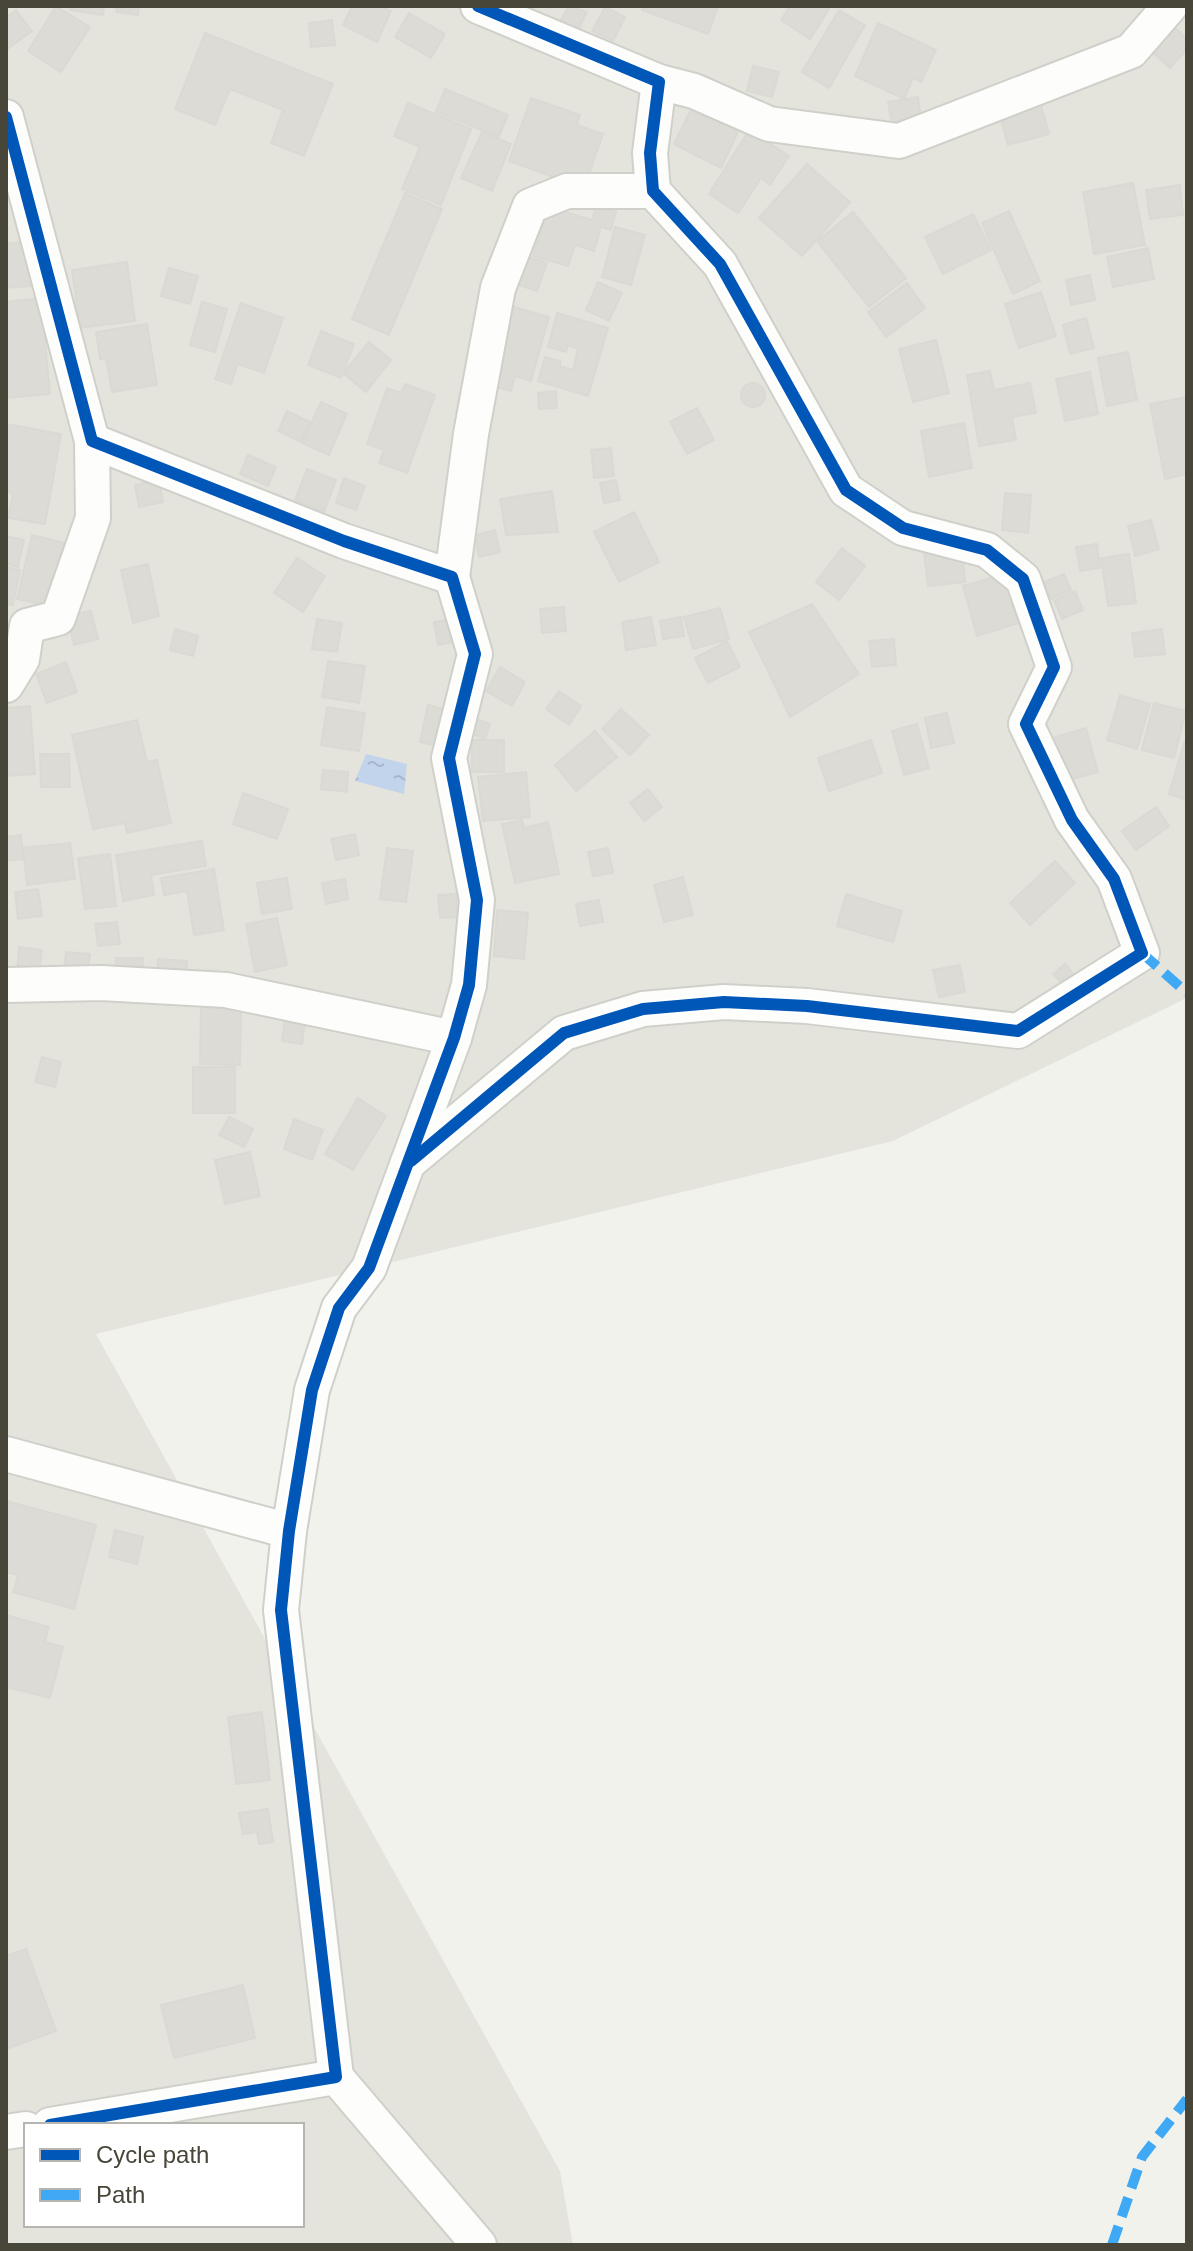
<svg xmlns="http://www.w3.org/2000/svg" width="1193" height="2251" font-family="Helvetica,sans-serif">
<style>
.residential{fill:#e5e4dc;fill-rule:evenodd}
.water{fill:url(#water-ripples)}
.building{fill:#dcdbd6;stroke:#dad9d3;stroke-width:2}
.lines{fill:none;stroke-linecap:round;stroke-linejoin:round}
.minor-casing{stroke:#d0d0cb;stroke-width:38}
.minor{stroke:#fdfdfc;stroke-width:34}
.quiet{stroke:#3fa9f5;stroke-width:10;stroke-dasharray:20 10;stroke-linecap:butt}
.cycleway-casing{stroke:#fff;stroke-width:17}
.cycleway{stroke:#0057b8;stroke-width:12}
</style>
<defs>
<pattern id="water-ripples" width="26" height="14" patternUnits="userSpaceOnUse" patternTransform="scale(2)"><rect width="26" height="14" fill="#c2d3ec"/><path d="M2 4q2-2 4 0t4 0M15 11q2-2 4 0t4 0" fill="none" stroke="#a8b6cb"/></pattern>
</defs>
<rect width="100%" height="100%" fill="#f2f2ed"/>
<path class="residential" d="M6,6h1181v992l-294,143 -797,193 464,837 13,74h-567zM26,2125h276v100h-276z"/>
<polygon class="water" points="366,754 407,764 404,794 355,781"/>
<g class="building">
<polygon points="56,6 90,27 61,72 28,51"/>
<polygon points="71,6 104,6 103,15 70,10"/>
<polygon points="117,6 139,6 138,15 116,12"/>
<polygon points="352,6 380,6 391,11 377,42 343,25"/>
<polygon points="569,6 587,12 577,32 560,22"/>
<polygon points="643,6 718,6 708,34 642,10"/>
<polygon points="790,6 824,6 829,9 810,39 781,20"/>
<polygon points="605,7 625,17 613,41 592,31"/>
<polygon points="16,10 32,31 6,50 6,17"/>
<polygon points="839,10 865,25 829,88 802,72"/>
<polygon points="409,13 445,34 431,58 395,37"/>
<polygon points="332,20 335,45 311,47 309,23"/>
<polygon points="878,23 936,50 921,82 913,78 904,99 855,76"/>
<polygon points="1173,26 1187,39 1187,49 1170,68 1151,51"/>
<polygon points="205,33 333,84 304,156 271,143 283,110 230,89 215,125 175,109"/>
<polygon points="753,66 779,72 772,97 747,91"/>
<polygon points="445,89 508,115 499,137 436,112"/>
<polygon points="918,97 922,124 893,129 888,102"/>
<polygon points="531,98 580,115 577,125 603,134 584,188 509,161"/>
<polygon points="1039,98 1049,134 1008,145 998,109"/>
<polygon points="408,103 471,129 441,205 402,189 420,147 394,136"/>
<polygon points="693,105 740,128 721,168 674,144"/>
<polygon points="749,130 789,156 770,185 761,178 738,213 709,194"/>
<polygon points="482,132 511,144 492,191 461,178"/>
<polygon points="807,164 850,202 802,256 759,218"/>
<polygon points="1133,183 1145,245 1094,254 1083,192"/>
<polygon points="1180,185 1183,215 1150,219 1146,190"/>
<polygon points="405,193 442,209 389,335 352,319"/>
<polygon points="596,206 616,212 611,230 601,227 594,251 575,245 568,266 533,256 548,207 592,220"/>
<polygon points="1009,211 1040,281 1013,294 982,223"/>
<polygon points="853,212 906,278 869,307 817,241"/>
<polygon points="973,214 991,250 943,274 925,237"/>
<polygon points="615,227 645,235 631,285 602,277"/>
<polygon points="33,241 39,285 6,288 6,244"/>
<polygon points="1148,248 1154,279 1113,287 1107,257"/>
<polygon points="522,255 547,263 537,291 513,283"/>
<polygon points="127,262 135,321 80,328 72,270"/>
<polygon points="169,268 198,276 190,304 161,296"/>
<polygon points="1090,275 1095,300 1071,305 1066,280"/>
<polygon points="598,282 622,293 609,321 586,310"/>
<polygon points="907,283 925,308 886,337 868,312"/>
<polygon points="1041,292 1056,336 1019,348 1005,304"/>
<polygon points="41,298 50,394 6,398 6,302"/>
<polygon points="202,302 227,309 215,352 190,345"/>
<polygon points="241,303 283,318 264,373 238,364 231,384 215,379"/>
<polygon points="508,305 549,317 531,381 515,376 511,391 485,384"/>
<polygon points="557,313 608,328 588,396 538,381 545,357 560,361 560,366 573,370 578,349 568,345 566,352 548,347"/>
<polygon points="1086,318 1094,348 1070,354 1063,325"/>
<polygon points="147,324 157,385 112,392 106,358 100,359 96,332"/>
<polygon points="321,331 354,344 341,378 308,365"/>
<polygon points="936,340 949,393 913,402 899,349"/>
<polygon points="369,342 391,360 366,392 343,373"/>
<polygon points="1128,352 1137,400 1107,406 1098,358"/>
<polygon points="990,371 994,390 1030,383 1036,413 1012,417 1016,440 979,446 967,375"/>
<polygon points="1090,372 1098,414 1065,421 1056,379"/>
<circle cx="753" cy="395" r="12"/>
<polygon points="405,384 435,395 407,473 379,463 384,450 367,444 387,388 401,393"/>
<polygon points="556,391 557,408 539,409 538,393"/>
<polygon points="1187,397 1187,474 1165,479 1150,404"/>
<polygon points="321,402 347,414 329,455 302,443"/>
<polygon points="697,408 714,440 687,454 670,422"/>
<polygon points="287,411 310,422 301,442 278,431"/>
<polygon points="964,423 972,468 929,477 921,431"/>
<polygon points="6,424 61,434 45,524 8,518 13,493 6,492"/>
<polygon points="611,448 614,476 594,478 591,450"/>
<polygon points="248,455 276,467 268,486 240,474"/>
<polygon points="307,469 336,480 324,512 295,500"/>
<polygon points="344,478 365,486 356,510 336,503"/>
<polygon points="159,480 163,502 139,507 135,485"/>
<polygon points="616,480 620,500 604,503 600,483"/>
<polygon points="552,491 558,532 506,535 500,499"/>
<polygon points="1005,493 1031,495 1028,533 1002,530"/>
<polygon points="634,512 659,562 619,582 594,532"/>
<polygon points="1151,520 1159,549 1135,556 1128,526"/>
<polygon points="495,530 500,552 479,557 475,535"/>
<polygon points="32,535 65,543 50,606 17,599"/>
<polygon points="6,536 24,540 18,567 6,564"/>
<polygon points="1097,544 1100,568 1080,571 1076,547"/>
<polygon points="842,548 865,566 839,600 816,582"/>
<polygon points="962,549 965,582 928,586 924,553"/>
<polygon points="1129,554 1136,603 1108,606 1101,558"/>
<polygon points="297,558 325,576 303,612 274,593"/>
<polygon points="148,564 159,616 133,623 121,570"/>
<polygon points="6,567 20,570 13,605 6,604"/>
<polygon points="1005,574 1019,623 977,636 963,586"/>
<polygon points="1064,574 1071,590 1051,599 1044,582"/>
<polygon points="1075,591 1083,610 1062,619 1054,600"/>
<polygon points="812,604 859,674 790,717 749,632"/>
<polygon points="564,607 566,631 542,633 540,609"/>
<polygon points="720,608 729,639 693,649 684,617"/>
<polygon points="91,611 98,639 74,645 67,616"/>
<polygon points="459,617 464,640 438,645 434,622"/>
<polygon points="651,617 656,645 626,650 622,622"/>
<polygon points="681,617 684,636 663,639 660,621"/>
<polygon points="317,619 342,623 337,652 312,649"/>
<polygon points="175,629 198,636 193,656 170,650"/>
<polygon points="1162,629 1165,654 1135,657 1132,633"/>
<polygon points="894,639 896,665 872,667 869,641"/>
<polygon points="727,641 740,667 708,683 695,658"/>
<polygon points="328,661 365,666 359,703 322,697"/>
<polygon points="66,662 77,692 47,703 36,674"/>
<polygon points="500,667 525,682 512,706 486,691"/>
<polygon points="559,691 581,706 569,725 546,709"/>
<polygon points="1120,695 1150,704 1137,749 1107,740"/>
<polygon points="1154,703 1186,711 1174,758 1142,750"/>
<polygon points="428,705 452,711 443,747 420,742"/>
<polygon points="30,706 35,774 6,776 6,708"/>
<polygon points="327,707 365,713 359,751 321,745"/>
<polygon points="621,709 649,735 630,755 602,729"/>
<polygon points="947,713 954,743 931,748 925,718"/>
<polygon points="474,718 490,724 485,739 469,733"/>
<polygon points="137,720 147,762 157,760 171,823 127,833 125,823 93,829 72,735"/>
<polygon points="917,724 929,768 904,775 892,731"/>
<polygon points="1086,728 1098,772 1059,783 1046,740"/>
<polygon points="595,731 617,757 576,791 555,765"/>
<rect x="472" y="740" width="32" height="32"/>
<polygon points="871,740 882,773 829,791 818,758"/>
<polygon points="1184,743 1187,744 1187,800 1169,794"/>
<polygon points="40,754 69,754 70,787 41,787"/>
<polygon points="323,770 348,772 347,792 321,789"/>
<polygon points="526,772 530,817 483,821 478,777"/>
<polygon points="648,789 662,807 644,821 630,803"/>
<polygon points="243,793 288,809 277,839 233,824"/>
<polygon points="1156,807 1169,826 1136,850 1122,831"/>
<polygon points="522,820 524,828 548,822 559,874 515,883 502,824"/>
<polygon points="355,834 359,855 336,860 331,839"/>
<polygon points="21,835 23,859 6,861 6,837"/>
<polygon points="202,841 206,866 151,875 154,895 123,901 116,855"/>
<polygon points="70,843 75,879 27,885 23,848"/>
<polygon points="387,848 413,851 406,902 380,899"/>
<polygon points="608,848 613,873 593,876 588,852"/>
<polygon points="110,854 116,906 85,909 78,858"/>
<polygon points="1055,861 1075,883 1030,925 1010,903"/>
<polygon points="214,869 224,930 194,935 187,891 164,895 161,878"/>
<polygon points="683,877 693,915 664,922 654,885"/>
<polygon points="287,878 292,909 262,914 257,883"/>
<polygon points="345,879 348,899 326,904 322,883"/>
<polygon points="38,889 42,916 18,919 15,892"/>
<polygon points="456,894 457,917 440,918 438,895"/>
<polygon points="846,894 902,911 893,942 837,926"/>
<polygon points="599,900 603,922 580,926 576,904"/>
<polygon points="497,910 528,913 524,959 494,956"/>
<polygon points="277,918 287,965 255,972 246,924"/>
<polygon points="117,922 120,944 98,946 95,924"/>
<polygon points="19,947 42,950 39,973 17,971"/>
<polygon points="66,952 90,954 88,971 64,969"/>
<polygon points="116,958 143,958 142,978 115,978"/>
<polygon points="158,959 187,961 186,983 157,981"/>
<polygon points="1065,964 1075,976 1064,985 1053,974"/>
<polygon points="960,965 965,992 939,997 933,970"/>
<polygon points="201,1005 241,1006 240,1065 200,1064"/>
<polygon points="285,1017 305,1020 302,1044 282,1041"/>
<polygon points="42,1057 61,1062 55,1087 35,1082"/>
<rect x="193" y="1067" width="42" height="46"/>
<polygon points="358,1098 386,1116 353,1170 325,1154"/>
<polygon points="229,1117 253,1129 244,1147 219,1135"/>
<polygon points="294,1119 323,1130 312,1160 284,1149"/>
<polygon points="250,1152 260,1196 225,1204 215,1160"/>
<polygon points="6,1501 96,1525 74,1609 13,1592 18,1575 6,1572"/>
<polygon points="115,1530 143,1537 137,1564 109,1557"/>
<polygon points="6,1615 49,1627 45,1642 63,1647 50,1698 6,1687"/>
<polygon points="262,1712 270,1780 236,1784 228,1717"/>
<polygon points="268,1809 273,1842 259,1844 257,1832 243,1834 239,1813"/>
<polygon points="26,1949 56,2031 6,2049 6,1956"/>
<polygon points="243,1985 255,2038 174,2058 161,2005"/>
</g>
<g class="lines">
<g class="minor-casing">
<g id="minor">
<polyline points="659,82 694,91 769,124 899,141 1131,51 1170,6"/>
<polyline points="6,117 92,441 344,541 452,577 475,654 449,758 477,900 469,985 454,1038 369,1268 339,1308 312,1390 289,1531 281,1610 336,2077 50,2125"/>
<polyline points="452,577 471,434 498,288 530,206 567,191 653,191"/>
<polyline points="6,685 22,659 27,626 58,618 93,518 92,441"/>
<polyline points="6,985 101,983 226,990 454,1038"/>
<polyline points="408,1163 564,1033 643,1009 724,1002 807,1006 1018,1031 1142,953 1114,879 1072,820 1026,724 1054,667 1023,579 987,550 903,528 846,490 720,264 653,191 650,153 659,82 478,6"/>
<polyline points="6,1454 289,1531"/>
<polyline points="336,2077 479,2245"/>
<polyline points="6,2132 26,2129"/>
</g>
</g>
<use href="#minor" class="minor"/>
<g class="quiet">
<polyline points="1142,953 1187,993"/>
<polyline points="1112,2245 1142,2157 1187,2099"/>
</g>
<g class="cycleway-casing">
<g id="cycleway">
<polyline points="6,117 92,441 344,541 452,577 475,654 449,758 477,900 469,985 454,1038 369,1268 339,1308 312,1390 289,1531 281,1610 336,2077 50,2125"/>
<polyline points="411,1161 564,1033 643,1009 724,1002 807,1006 1018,1031 1142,953 1114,879 1072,820 1026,724 1054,667 1023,579 987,550 903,528 846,490 720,264 653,191 650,153 659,82 478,6"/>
</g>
</g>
<use href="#cycleway" class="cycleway"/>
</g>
<rect width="1193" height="2251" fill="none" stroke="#484539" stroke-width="16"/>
<rect x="24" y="2123" width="280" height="104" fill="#ffffff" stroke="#b6b5b0" stroke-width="2"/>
<rect x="40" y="2149" width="40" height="12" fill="#0057b8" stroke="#b6b5b0" stroke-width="2"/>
<text x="96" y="2163" font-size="24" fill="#484539">Cycle path</text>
<rect x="40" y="2189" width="40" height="12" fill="#3fa9f5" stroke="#b6b5b0" stroke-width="2"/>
<text x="96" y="2203" font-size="24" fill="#484539">Path</text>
</svg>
